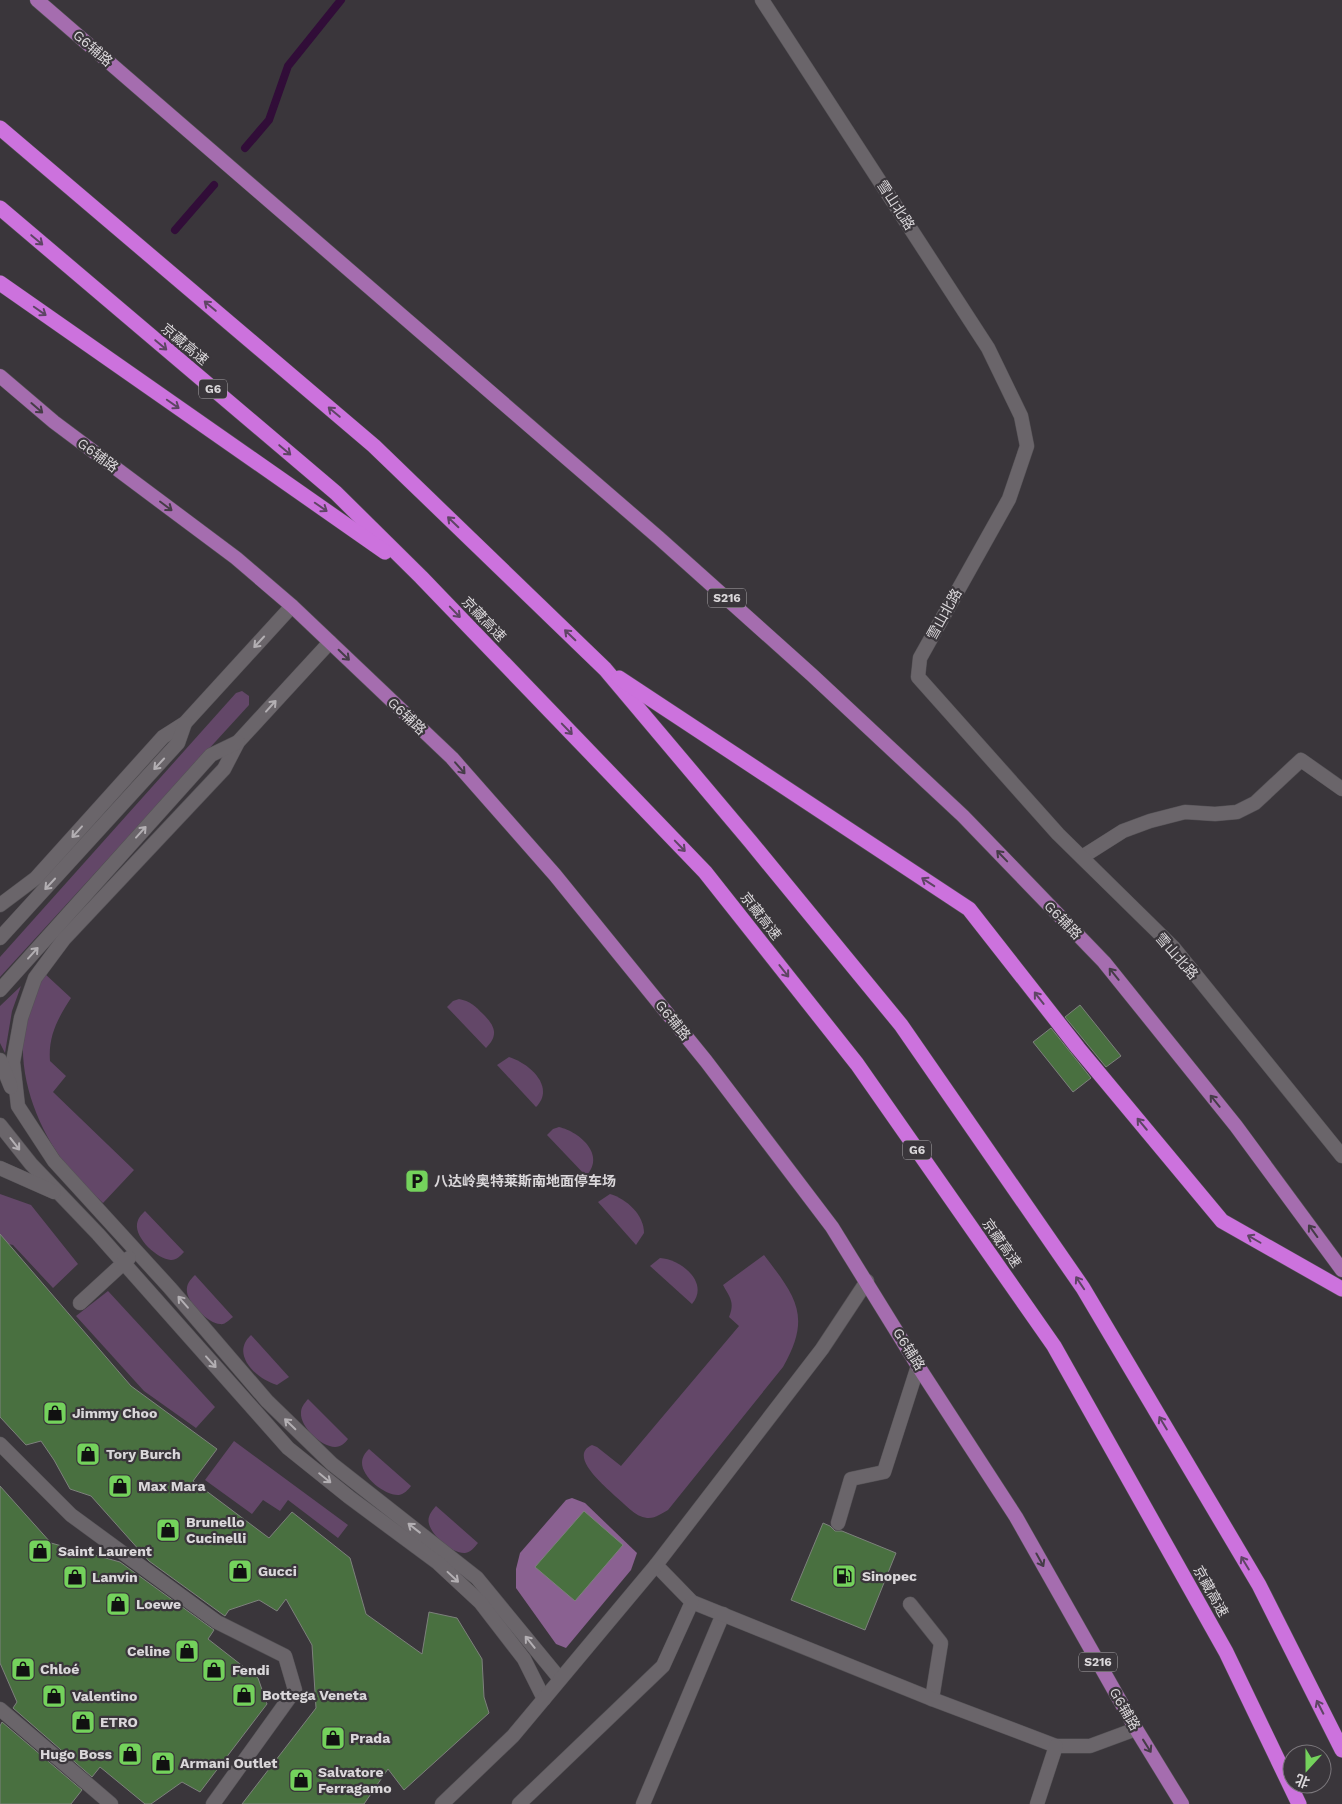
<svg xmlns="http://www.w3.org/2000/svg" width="1342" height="1804" font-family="'Work Sans','Noto Sans SC',sans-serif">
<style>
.green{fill:#634768}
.forest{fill:#8a6191}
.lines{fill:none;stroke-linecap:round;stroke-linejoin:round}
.stream{stroke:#310d38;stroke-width:8}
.building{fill:#497040;stroke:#7d817c}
.service-casing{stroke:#555256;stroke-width:15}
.pedestrian-casing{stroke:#555256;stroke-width:15}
.minor-casing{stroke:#555256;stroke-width:15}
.tertiary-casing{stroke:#555256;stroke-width:15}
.primary-casing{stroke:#555256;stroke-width:15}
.motorway-casing{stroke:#555256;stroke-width:16}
.service{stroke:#6a656a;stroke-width:14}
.pedestrian{stroke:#6a656a;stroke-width:14}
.minor{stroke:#6a656a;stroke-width:14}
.tertiary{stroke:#6a656a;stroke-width:14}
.primary{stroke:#a56daf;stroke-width:14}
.motorway{stroke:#cc72dd;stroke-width:15}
.oneway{stroke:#5e4564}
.oneway2{stroke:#453c47}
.oneway3{stroke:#b3afb3}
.labels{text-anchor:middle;stroke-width:4.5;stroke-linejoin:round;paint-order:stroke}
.shield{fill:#3a363b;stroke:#aaa7aa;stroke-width:1}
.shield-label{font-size:12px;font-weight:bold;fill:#dad7da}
.street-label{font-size:14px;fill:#dad7da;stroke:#3a363b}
.poi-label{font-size:14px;font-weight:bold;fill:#dad7da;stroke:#3a363b;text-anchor:start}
</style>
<rect width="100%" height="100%" fill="#3a363b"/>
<g class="green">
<polygon points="242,691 249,696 249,705 0,977 0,957 236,693"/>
<path d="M44,973l27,25c-13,20 -23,38 -21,63l16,15 -13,16 81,78 -31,33c-11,-10 -22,-21 -32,-32 -29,-34 -50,-84 -48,-129 1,-24 13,-47 21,-69z"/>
<polygon points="21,986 12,1011 5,1053 0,1043 0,1006"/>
<path d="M459,999c11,2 16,7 24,15 12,12 16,21 3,34l-39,-41 6,-6z"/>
<path d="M509,1057c20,6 47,30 27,50l-39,-42z"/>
<path d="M559,1127c21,5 47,28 27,49l-39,-41 6,-6z"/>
<polygon points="0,1194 31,1205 78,1264 53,1288 13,1245 0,1242"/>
<path d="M610,1194c17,5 34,21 34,39l-8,12 -38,-43z"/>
<path d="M145,1211l39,41c-4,4 -7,8 -13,8 -14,-1 -36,-22 -34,-36 1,-6 4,-9 8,-13z"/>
<path d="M764,1255c32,42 48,61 19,112l-115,143c-6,3 -13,9 -21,8 -12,-1 -23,-15 -32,-22 -9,-9 -48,-40 -23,-51l5,2 24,19 118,-140 -10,-9c6,-15 1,-19 -6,-32z"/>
<path d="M660,1258c21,1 50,25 32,46l-42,-38z"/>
<path d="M195,1275l38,42c-4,3 -8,8 -13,7 -11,0 -32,-21 -33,-32 -1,-8 3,-12 8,-17z"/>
<polygon points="108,1291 215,1407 196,1428 144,1391 76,1316"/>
<path d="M251,1335l38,42 -12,8c-21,-6 -47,-31 -26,-50z"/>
<path d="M308,1399l40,40c-3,4 -7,8 -13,8 -13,0 -35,-20 -34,-34 0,-6 3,-9 7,-14z"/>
<polygon points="234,1441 348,1525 338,1538 288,1500 280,1511 263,1500 252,1514 205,1480"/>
<path d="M369,1449l42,37c-3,4 -7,8 -12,9 -14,1 -37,-18 -37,-32 0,-6 3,-10 7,-14z"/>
<path d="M436,1506l42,37c-4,5 -7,9 -13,10 -12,1 -33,-17 -36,-29 -2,-7 2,-12 7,-18z"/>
</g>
<polygon class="forest" points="572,1498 585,1503 637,1553 631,1570 566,1648 556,1644 516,1588 516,1569 520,1553 566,1500"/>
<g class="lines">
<g class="stream">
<polyline points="245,148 269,120 288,66 341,0"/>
<polyline points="175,230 214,185"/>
</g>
</g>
<g class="building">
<polygon points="1080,1005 1121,1056 1106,1067 1065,1017"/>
<polygon points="1051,1028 1091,1078 1073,1092 1033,1042"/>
<polygon points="0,1234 131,1386 217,1449 193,1481 269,1538 292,1512 350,1558 366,1614 422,1654 429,1612 457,1618 482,1659 484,1697 489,1713 404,1790 388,1769 364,1804 242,1804 316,1708 312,1645 286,1599 277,1611 259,1600 229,1610 225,1616 222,1614 149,1561 91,1496 70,1489 54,1460 41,1441 26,1445 0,1417"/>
<polygon points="0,1486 51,1543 120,1562 214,1630 208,1639 258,1678 267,1704 200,1792 182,1782 151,1804 145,1804 100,1767 92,1777 13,1708 17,1702 0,1663"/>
<polygon points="584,1511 623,1545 575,1601 535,1567"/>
<polygon points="823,1523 830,1526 835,1531 842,1531 896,1553 865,1630 791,1600"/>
<polygon points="2,1722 82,1790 71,1804 0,1804 0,1726"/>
</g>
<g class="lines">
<g class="service-casing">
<g id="service">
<polyline points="1082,857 1123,831 1150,821 1185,812 1215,814 1237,812 1255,803 1301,760 1342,789"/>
<polyline points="838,1523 851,1479 884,1472 918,1366"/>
<polyline points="910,1604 941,1643 932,1699"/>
<polyline points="643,1804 723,1614"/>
</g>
</g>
<g class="pedestrian-casing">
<g id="pedestrian">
<polyline points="0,1444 71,1515 217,1622 285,1656 295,1690 213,1804"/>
<polyline points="0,1709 111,1804"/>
</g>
</g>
<g class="minor-casing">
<g id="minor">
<polyline points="330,642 238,742 224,769 64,939 35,978 21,1018 13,1062 18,1106 54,1161 170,1288 267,1401 332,1464 477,1578 560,1679"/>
<polyline points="0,905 36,878 163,737 185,723 292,606"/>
<polyline points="0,938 178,743 185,723"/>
<polyline points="0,990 211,755 238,742"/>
<polyline points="0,1060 11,1087"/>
<polyline points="0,1125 31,1164 98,1234 288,1448 349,1497 438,1563 480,1602 524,1659 544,1699"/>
<polyline points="0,1168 54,1192"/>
<polyline points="80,1303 129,1258"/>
<polyline points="656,1565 692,1602 932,1699 1056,1746 1090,1746 1136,1729"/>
<polyline points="442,1804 513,1736 656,1565 822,1349 867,1281"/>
<polyline points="519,1804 663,1666 692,1602"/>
<polyline points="1037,1804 1056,1746"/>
</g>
</g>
<g class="tertiary-casing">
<polyline id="tertiary" points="762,0 988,348 1021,416 1027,446 1009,499 920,658 918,677 1058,834 1173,947 1342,1156"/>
</g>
<g class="primary-casing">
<g id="primary">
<polyline points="37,0 659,538 812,675 963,816 1104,962 1236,1126 1342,1270"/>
<polyline points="0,376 54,422 236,558 292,606 452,758 555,875 706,1061 832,1227 918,1366 1016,1517 1136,1729 1182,1804"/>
</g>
</g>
<g class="motorway-casing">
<g id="motorway">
<polyline points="0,128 374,446 605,669 750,841 901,1025 1083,1288 1259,1585 1342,1750"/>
<polyline points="0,208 336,493 421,577 705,872 857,1064 1054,1346 1226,1652 1299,1804"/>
<polyline points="0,283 385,552"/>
<polyline points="619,678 969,909 1078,1048 1222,1221 1342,1289"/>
</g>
</g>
<use href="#service" class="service"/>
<use href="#pedestrian" class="pedestrian"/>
<use href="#minor" class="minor"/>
<use href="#tertiary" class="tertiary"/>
<use href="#primary" class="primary"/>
<use href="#motorway" class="motorway"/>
</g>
<defs><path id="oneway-shaft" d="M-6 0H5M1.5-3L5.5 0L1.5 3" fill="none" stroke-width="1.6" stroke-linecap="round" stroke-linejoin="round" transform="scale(1.25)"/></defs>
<g class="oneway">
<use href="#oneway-shaft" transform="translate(37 240) rotate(40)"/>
<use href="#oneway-shaft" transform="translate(210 306) rotate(-140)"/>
<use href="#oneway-shaft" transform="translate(40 311) rotate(35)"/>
<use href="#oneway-shaft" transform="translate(161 345) rotate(40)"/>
<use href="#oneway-shaft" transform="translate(173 404) rotate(35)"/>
<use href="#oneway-shaft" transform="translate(334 412) rotate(-140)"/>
<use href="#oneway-shaft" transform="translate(285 450) rotate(40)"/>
<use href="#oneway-shaft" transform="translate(321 507) rotate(35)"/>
<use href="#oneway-shaft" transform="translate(453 522) rotate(-136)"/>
<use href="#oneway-shaft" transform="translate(455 612) rotate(46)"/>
<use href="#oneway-shaft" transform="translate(570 635) rotate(-136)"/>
<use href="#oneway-shaft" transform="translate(567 729) rotate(46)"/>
<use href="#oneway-shaft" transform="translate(680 846) rotate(46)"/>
<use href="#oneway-shaft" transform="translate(928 882) rotate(-147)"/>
<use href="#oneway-shaft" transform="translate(784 971) rotate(52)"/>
<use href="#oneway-shaft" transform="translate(1039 998) rotate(-128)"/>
<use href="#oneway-shaft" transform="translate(1142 1124) rotate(-130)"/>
<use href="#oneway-shaft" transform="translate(1254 1239) rotate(-150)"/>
<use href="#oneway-shaft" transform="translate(1080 1283) rotate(-124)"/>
<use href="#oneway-shaft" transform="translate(1163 1423) rotate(-121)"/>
<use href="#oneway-shaft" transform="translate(1245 1563) rotate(-121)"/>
<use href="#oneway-shaft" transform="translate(1320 1707) rotate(-117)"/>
</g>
<g class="oneway2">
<use href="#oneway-shaft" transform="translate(37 408) rotate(41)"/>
<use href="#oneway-shaft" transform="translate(166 506) rotate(37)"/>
<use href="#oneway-shaft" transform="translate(344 655) rotate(44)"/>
<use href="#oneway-shaft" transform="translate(460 768) rotate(49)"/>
<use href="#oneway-shaft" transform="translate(1002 856) rotate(-134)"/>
<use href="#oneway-shaft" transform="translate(1114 974) rotate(-129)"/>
<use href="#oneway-shaft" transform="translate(1215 1101) rotate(-129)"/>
<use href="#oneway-shaft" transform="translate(1313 1231) rotate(-126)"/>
<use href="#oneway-shaft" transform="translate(1040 1560) rotate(61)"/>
<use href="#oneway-shaft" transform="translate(1147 1746) rotate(58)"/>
</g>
<g class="oneway3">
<use href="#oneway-shaft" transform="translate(259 642) rotate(133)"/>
<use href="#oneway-shaft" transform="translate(271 706) rotate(-48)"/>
<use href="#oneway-shaft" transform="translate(159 764) rotate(133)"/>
<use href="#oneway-shaft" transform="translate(77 832) rotate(132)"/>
<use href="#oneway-shaft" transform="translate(141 832) rotate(-48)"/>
<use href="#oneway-shaft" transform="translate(50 884) rotate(133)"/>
<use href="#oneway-shaft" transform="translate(33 953) rotate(-48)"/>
<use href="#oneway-shaft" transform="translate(15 1144) rotate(52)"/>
<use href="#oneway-shaft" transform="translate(183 1302) rotate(-131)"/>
<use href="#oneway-shaft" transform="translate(211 1362) rotate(48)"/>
<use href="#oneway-shaft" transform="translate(290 1424) rotate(-136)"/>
<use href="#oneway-shaft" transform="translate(325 1478) rotate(39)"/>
<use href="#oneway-shaft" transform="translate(414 1528) rotate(-142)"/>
<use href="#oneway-shaft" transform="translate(453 1577) rotate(43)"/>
<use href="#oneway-shaft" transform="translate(530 1642) rotate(-129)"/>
</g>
<defs>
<g id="parking-square" transform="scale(1.25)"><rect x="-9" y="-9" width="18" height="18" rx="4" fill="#74d25c" stroke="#3a363b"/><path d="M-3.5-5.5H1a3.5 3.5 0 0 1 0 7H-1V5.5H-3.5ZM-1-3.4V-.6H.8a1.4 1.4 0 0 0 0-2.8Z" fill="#111"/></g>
<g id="shop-square" transform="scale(1.25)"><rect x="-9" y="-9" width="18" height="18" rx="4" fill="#74d25c" stroke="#3a363b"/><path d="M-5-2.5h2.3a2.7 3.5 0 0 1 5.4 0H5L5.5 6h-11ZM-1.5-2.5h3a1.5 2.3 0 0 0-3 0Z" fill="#111"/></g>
<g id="fuel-square" transform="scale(1.25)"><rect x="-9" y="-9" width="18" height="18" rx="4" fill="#74d25c" stroke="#3a363b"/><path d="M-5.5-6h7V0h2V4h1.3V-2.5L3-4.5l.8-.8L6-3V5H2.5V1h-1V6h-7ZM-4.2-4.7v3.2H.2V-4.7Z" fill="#111"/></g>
</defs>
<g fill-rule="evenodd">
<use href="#parking-square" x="417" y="1181"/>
<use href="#shop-square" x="55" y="1413"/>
<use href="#shop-square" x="88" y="1454"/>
<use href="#shop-square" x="120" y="1486"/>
<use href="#shop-square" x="168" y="1530"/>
<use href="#shop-square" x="40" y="1551"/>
<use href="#shop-square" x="240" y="1571"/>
<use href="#fuel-square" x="844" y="1576"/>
<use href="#shop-square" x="75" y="1577"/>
<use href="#shop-square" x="118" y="1604"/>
<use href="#shop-square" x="187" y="1651"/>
<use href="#shop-square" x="23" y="1669"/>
<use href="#shop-square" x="214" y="1670"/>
<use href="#shop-square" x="244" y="1695"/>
<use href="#shop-square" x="54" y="1696"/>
<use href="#shop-square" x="83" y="1722"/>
<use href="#shop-square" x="333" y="1738"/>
<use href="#shop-square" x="130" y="1754"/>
<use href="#shop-square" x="163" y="1763"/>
<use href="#shop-square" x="301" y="1780"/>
</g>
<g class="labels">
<g class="shield">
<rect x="199" y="379.5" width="28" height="19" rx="4"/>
<rect x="708" y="588.5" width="38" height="19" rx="4"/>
<rect x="903" y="1140.5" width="28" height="19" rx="4"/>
<rect x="1079" y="1652.5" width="38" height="19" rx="4"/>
</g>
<g class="shield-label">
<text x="213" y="393">G6</text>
<text x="727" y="602">S216</text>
<text x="917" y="1154">G6</text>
<text x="1098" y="1666">S216</text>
</g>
<g class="street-label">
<text transform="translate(93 48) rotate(41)" y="5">G6辅路</text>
<text transform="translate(896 205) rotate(57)" y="5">雪山北路</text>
<text transform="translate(185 344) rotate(40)" y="5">京藏高速</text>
<text transform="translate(98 455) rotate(37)" y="5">G6辅路</text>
<text transform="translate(944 614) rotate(-61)" y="5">雪山北路</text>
<text transform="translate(484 619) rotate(46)" y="5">京藏高速</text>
<text transform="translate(407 716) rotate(44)" y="5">G6辅路</text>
<text transform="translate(761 916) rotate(52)" y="5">京藏高速</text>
<text transform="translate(1063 920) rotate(46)" y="5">G6辅路</text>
<text transform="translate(1177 956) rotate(49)" y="5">雪山北路</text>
<text transform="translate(673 1020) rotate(51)" y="5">G6辅路</text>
<text transform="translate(1002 1243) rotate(55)" y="5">京藏高速</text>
<text transform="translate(909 1349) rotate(58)" y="5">G6辅路</text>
<text transform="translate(1211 1591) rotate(61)" y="5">京藏高速</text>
<text transform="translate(1125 1709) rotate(60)" y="5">G6辅路</text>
</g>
<g class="poi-label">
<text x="434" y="1186">八达岭奥特莱斯南地面停车场</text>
<text x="72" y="1418">Jimmy Choo</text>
<text x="106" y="1459">Tory Burch</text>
<text x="138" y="1491">Max Mara</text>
<text x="186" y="1527">Brunello<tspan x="186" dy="16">Cucinelli</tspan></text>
<text x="58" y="1556">Saint Laurent</text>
<text x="258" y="1576">Gucci</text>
<text x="862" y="1581">Sinopec</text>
<text x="92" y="1582">Lanvin</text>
<text x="136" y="1609">Loewe</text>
<text x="170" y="1656" text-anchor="end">Celine</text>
<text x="40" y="1674">Chloé</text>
<text x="232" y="1675">Fendi</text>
<text x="262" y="1700">Bottega Veneta</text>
<text x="72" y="1701">Valentino</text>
<text x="100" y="1727">ETRO</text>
<text x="350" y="1743">Prada</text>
<text x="112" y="1759" text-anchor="end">Hugo Boss</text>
<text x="180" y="1768">Armani Outlet</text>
<text x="318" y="1777">Salvatore<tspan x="318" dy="16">Ferragamo</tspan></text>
</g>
</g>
<g transform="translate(1307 1769) rotate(201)"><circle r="24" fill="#3a363b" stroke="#7a767b"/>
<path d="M0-4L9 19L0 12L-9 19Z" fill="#74d25c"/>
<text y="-8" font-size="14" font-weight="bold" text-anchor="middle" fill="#dad7da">北</text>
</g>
</svg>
